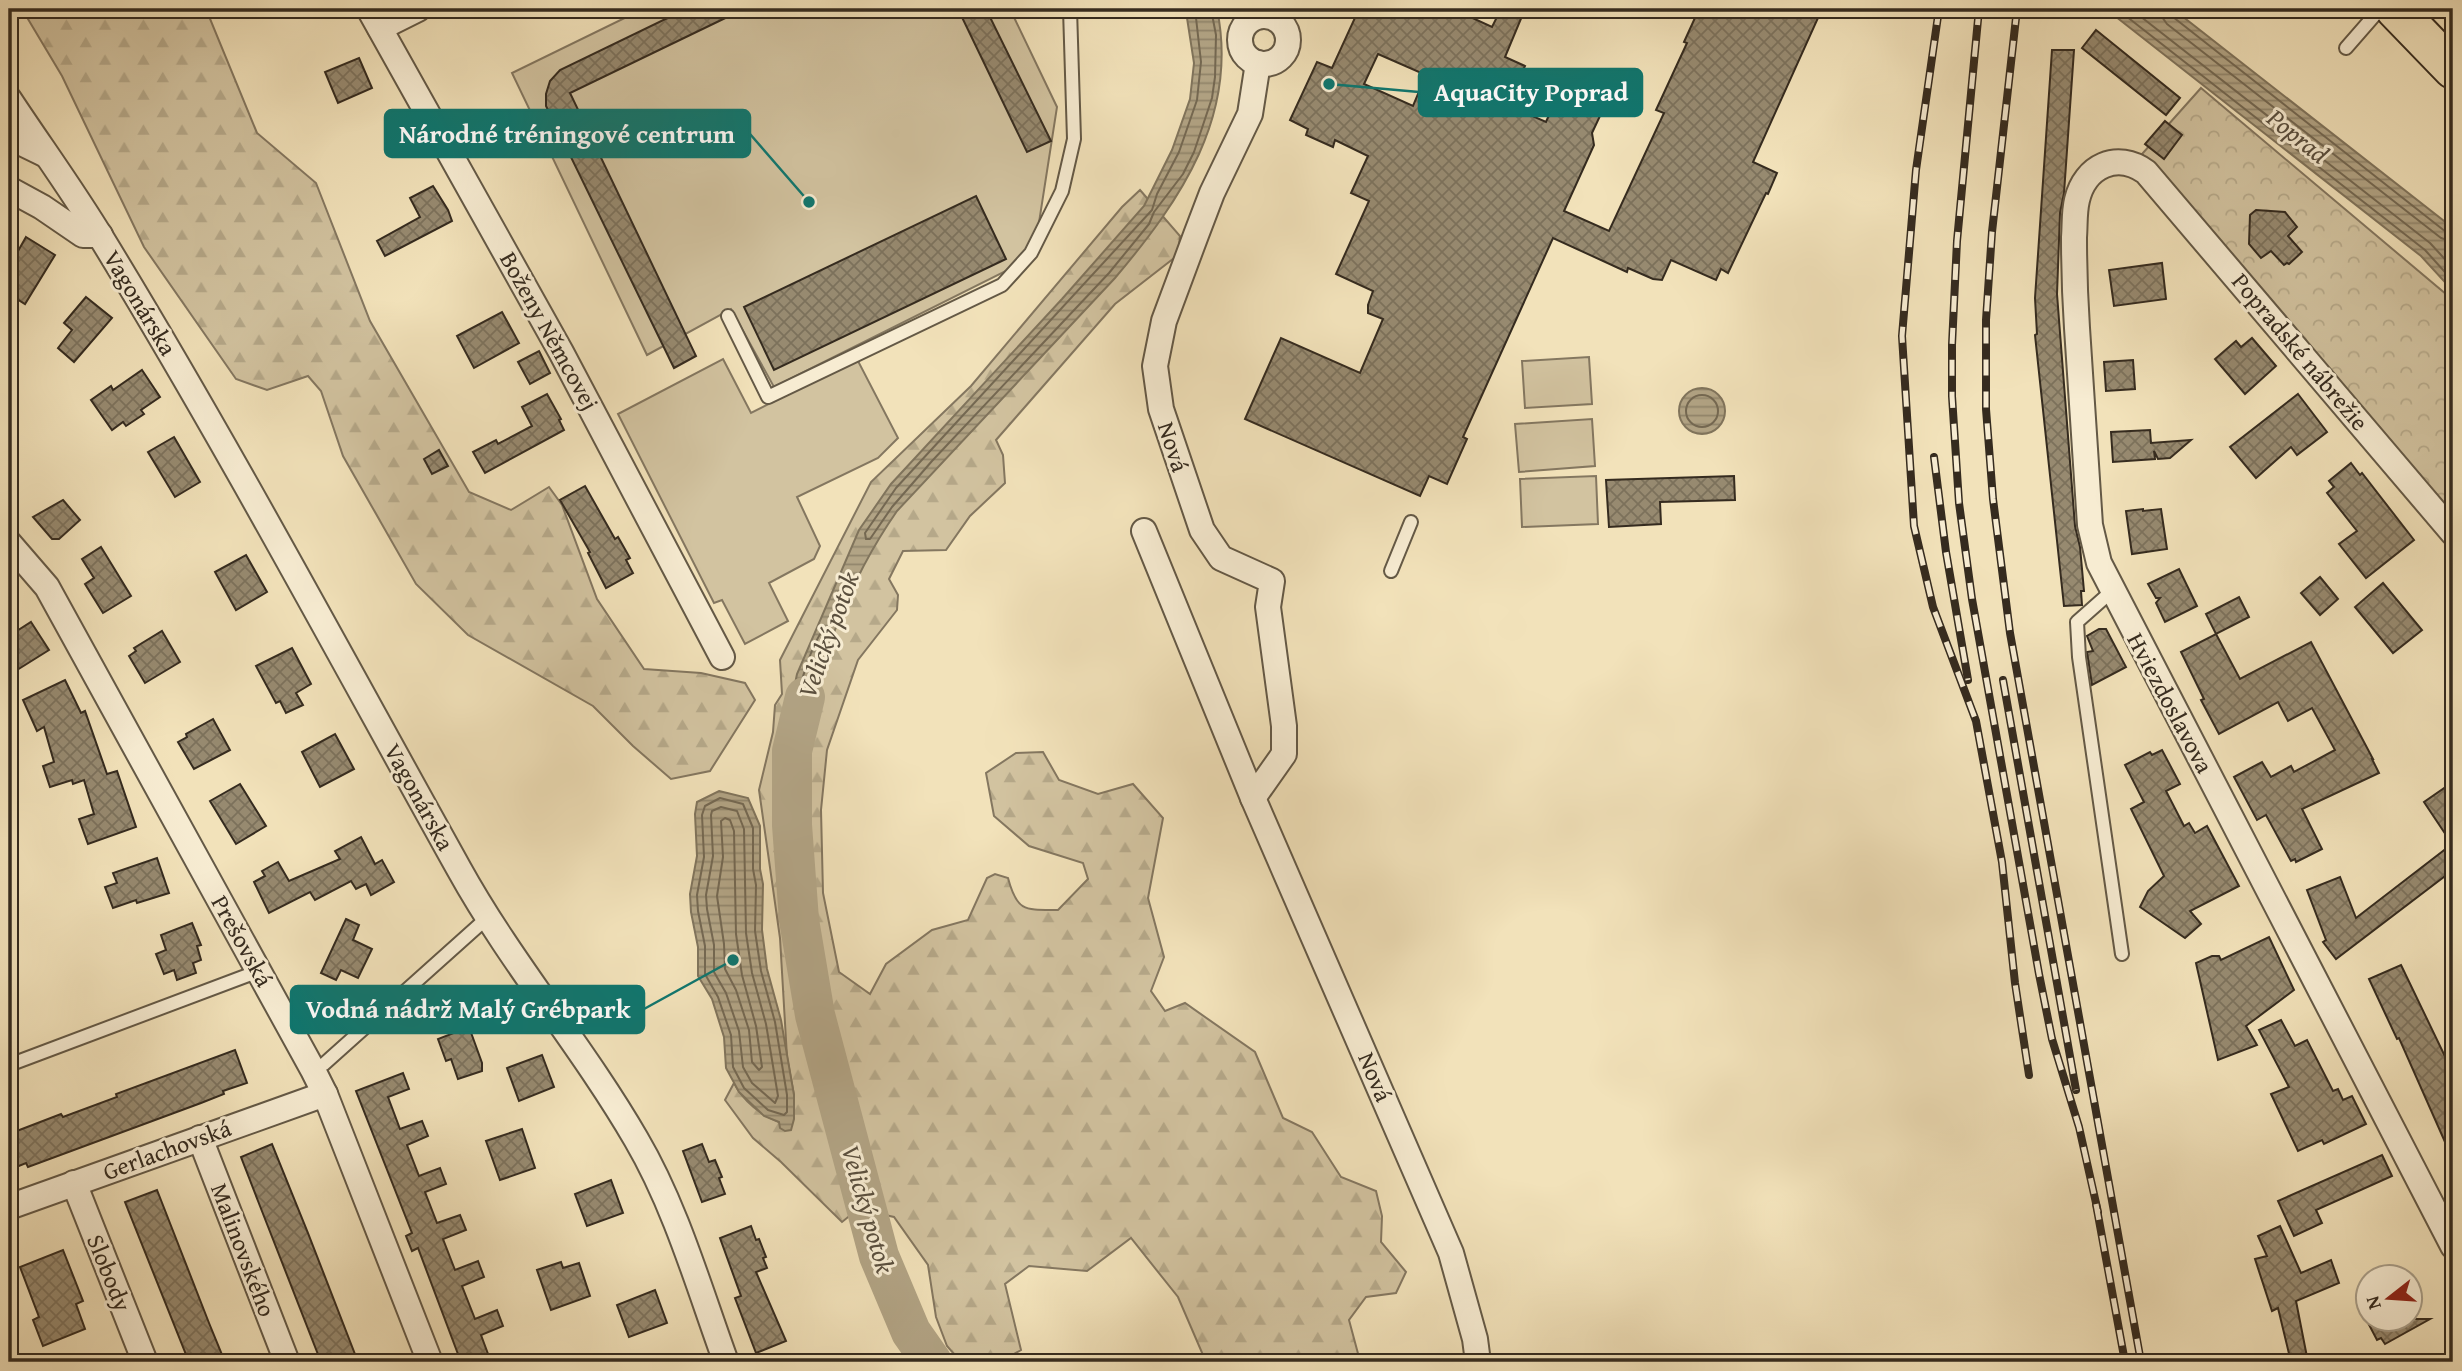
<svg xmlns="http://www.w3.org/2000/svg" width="2462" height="1371" font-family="'Gentium Book Plus',serif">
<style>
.green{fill:#d2c3a0;stroke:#847760;stroke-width:2}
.forest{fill:url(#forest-firs);stroke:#847760;stroke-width:2}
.park{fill:url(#park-crowns);stroke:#847760;stroke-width:2}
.water{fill:url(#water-rules);stroke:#80745c;stroke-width:2}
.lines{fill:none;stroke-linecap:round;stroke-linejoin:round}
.shore{stroke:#746852;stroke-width:2}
.river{stroke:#b2a485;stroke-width:40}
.building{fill:url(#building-cross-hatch);stroke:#352b1f;stroke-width:2;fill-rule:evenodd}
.lane-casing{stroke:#645946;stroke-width:16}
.street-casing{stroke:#645946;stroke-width:28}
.primary-casing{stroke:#352b1f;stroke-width:42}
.lane{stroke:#f7ecd2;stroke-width:12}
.street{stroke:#f7ecd2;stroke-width:24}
.primary{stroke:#f2e2ba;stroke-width:38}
.rail-casing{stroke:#352b1f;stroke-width:8}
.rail{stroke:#f7ecd2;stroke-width:5;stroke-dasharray:16;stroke-linecap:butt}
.labels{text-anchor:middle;stroke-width:6;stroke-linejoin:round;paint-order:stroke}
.street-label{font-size:24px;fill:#352b1f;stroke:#f7ecd2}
.water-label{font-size:26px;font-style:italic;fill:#5a4f3e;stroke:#f7ecd2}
.leader{fill:none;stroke:#0f766e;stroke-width:2.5}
.callout-dot{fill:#0f766e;stroke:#f7ecd2;stroke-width:2.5}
.callout{fill:#0f766e;stroke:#0f766e;stroke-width:2.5}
.callout-label{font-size:26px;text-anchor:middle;font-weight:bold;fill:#fff}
</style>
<defs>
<pattern id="forest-firs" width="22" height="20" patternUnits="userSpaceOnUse" patternTransform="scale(1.75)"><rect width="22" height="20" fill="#d2c3a0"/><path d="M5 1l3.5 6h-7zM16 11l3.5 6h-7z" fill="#b5a889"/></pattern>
<pattern id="park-crowns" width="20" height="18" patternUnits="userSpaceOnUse" patternTransform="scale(1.75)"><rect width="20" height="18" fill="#d2c3a0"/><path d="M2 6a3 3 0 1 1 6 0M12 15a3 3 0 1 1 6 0" fill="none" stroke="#b5a889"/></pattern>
<pattern id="water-rules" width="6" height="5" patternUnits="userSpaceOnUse" patternTransform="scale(1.75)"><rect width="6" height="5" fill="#b2a485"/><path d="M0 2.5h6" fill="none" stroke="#92866c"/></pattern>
<pattern id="building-cross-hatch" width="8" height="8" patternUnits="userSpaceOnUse" patternTransform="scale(1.75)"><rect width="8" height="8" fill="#978a70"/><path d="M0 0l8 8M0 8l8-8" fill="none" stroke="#7c715b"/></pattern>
</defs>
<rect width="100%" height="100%" fill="#f2e2ba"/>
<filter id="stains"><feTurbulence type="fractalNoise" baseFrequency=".00286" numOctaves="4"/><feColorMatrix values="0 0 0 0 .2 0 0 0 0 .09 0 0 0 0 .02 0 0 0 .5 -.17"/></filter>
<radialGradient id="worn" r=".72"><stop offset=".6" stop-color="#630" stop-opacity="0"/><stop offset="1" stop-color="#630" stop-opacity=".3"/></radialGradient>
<g class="green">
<polygon points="643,9 1010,9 1057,107 1038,229 1018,265 774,387 731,309 647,355 512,73"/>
<polygon points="1589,357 1592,404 1525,408 1522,361"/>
<polygon points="723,359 751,413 857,359 898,438 878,458 797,497 820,546 814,559 769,583 788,621 745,644 722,600 714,603 618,414"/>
<polygon points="1592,419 1595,466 1519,472 1515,424"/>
<polygon points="1596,476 1598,524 1522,527 1520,479"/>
</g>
<g class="forest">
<polygon points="22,9 206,9 257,133 316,183 370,321 469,492 511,510 549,487 562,505 597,599 644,669 701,673 745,683 755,700 710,771 671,779 633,746 593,706 468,635 416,584 343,456 321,391 308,376 267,390 236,379 144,247 62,76"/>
<path d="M1140,190l40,46 -2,19 -63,49 -119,136 7,15 2,28 -35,33 -24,34 -43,1 -14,28 9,16 -1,15 -39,50 -31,90 -6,60 2,83 16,79 31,22 16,-30 46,-34 36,-10 19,-42 8,-4 13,4c9,34 17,32 50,32l30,-31 -5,-16 -54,-17 -35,-30 -8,-43 30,-20 27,-1 16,28 39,14 35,-10 30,34 -15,80 16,59 -13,34 14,20 20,-8 70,49 28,66 29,14 29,45 35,14 6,25 -1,26 25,30 -10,21 -30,4 -17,23 11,41 -2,1h-152l-28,-65 -47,-59 -44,33 -58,-5 -24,18 16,66 -21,12h-39l-14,-16 -11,-29 -8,-52 -34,-48 -36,-8 -16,13 -61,-60 -28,-24 -28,-38 9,-17c9,18 27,32 45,39l15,-27 -7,-38 -7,-119 -21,-148 14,-58 2,-27 7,-11 -2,-34 91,-178 100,-96 151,-179z"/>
</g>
<polygon class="park" points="2201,88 2453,300 2453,524 2142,154"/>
<g class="water">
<path d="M1188,9h29c22,106 -36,191 -102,269l-218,233c-48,69 -83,158 -92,241l-18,-2 4,-47 6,-29 62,-144 32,-46 171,-185 82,-93 28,-56 18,-51 4,-36 -7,-45z"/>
<polygon points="2106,9 2173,9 2453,228 2453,291 2421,256"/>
<circle cx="1702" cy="411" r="23"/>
<polygon points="719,791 748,798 760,826 760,869 763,884 762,930 767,969 781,1020 794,1095 794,1119 791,1130 785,1131 780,1128 779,1122 764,1116 739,1092 726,1068 724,1037 712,999 698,976 698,947 691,912 690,894 697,856 695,814 697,802"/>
</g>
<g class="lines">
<g class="shore">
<polyline points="1195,9 1201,62 1197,100 1179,152 1157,194 1152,210 896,488 865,533 866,539 870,539 892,507 932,461 1109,273 1149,224 1154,212 1183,174 1194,152 1212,98 1215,77 1216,35 1211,9"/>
<polyline points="2117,9 2425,250 2453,281"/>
<polyline points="2131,9 2430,243 2453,268"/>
<polyline points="2161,9 2162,17 2167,24 2441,238 2453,242"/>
<polyline points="2169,9 2173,17 2446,232 2453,233"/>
<circle cx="1702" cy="411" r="16"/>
<path d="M823,630l4,1 1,3 -24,74 -4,2c-7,-14 13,-67 23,-80z"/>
<polygon points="720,798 743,804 753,828 753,869 756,885 755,931 761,971 775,1022 787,1095 787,1112 784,1115 768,1110 744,1088 733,1067 731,1035 718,997 705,974 705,946 698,911 697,895 704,857 702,815 705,806"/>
<polygon points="721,807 737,811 744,829 746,933 752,973 766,1024 778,1096 775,1103 752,1083 743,1067 739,1031 726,993 714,972 714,945 707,909 706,895 713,856 711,815 712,811"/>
<polygon points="725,818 730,820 734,831 736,934 742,975 756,1026 762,1067 759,1070 752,1062 749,1030 736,990 725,969 724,944 717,896 723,857 721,821"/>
</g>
<polyline class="river" points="805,697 792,751 792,825 799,920 815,1015 879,1256 911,1332 932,1362"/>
</g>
<g class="building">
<polygon points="686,9 744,9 570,93 696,356 674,368 546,106 546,94 550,81 560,70"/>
<polygon points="958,9 986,9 1051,141 1027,152"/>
<path d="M1359,9h94l39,18 9,-18h24l-20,48 20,9 -18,39 39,17 22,-51 32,15 -4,10 11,5 -15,32 2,12 -30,66 45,20 55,-118 -8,-3 31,-67 -3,-1 15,-33h123l-69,153 24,11 -9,21 -2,-1 -38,80 -7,-4 -5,11 -45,-20 -9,20 -9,-1 -25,-11 -1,4 -74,-34 -90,199 4,2 -20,45 -18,-8 -9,20 -175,-77 36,-81 79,35 23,-54 -15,-6v-8l5,-14 -37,-17 33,-73 -18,-8 17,-37 -33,-16 -2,7 -27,-12 2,-6 -18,-9 27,-58 15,6zM1378,54l48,21 -13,31 -49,-22z"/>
<polygon points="2096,30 2180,98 2166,115 2082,48"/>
<polygon points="2052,50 2074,50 2064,193 2060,213 2057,294 2075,526 2080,547 2084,591 2081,591 2082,605 2064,606 2035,335 2037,334 2035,298"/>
<polygon points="359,58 372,88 338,103 325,72"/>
<polygon points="2165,121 2182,135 2164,159 2145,144"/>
<polygon points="433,186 448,210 452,221 385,256 377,241 420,217 410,198"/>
<polygon points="976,196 1006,259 774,370 744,307"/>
<polygon points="2256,210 2285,212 2297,227 2288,236 2302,252 2289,264 2287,263 2284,265 2271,251 2261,258 2249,244 2250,215"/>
<polygon points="26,237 55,255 25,304 9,294 9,267"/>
<polygon points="2162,263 2166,299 2114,306 2109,270"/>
<polygon points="86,297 112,318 74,362 58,348 72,330 64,323"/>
<polygon points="502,312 519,343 474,368 457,336"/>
<polygon points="2252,338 2276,366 2245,394 2215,359 2236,341 2241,347"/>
<polygon points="539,351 550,373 530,384 518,362"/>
<polygon points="2133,360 2135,389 2106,391 2104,362"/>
<polygon points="142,370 160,397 141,410 144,414 126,426 123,422 112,430 91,400 111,386 113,390"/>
<polygon points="547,394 561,419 559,420 564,430 485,473 473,452 496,440 498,444 532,426 522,407"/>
<polygon points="2298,394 2327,432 2297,455 2291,447 2256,478 2230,447"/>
<polygon points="2150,430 2151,443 2191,440 2170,458 2158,459 2154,451 2155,459 2113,462 2111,432"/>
<polygon points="174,437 200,482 175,497 148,452"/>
<polygon points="439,450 448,466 432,474 424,459"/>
<polygon points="2351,463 2360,475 2362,473 2414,540 2366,578 2339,544 2357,531 2327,493 2334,487 2329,481"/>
<polygon points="1734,476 1735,500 1660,502 1661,524 1609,527 1606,480"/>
<polygon points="585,486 615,539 618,537 630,558 626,560 633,573 606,588 588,553 590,552 560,500"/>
<polygon points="63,500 80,520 59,539 52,539 33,517"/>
<polygon points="2143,509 2143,511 2161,509 2167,549 2132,554 2126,511"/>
<polygon points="101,547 131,596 103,613 85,584 94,578 82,559"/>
<polygon points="246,555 267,592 236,610 215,572"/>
<polygon points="2179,569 2197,606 2165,622 2156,603 2160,598 2156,598 2148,584"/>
<polygon points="2320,577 2338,599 2320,615 2301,593"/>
<polygon points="2383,583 2422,630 2393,653 2355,607"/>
<polygon points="2239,597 2249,617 2216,634 2206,614"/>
<polygon points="31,622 49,650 9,675 9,636"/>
<polygon points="2099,629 2106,629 2126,667 2092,685 2087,652 2093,651 2087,636"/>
<polygon points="162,631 180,662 145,683 129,656 136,651 134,648"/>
<polygon points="2216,634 2240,679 2311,642 2373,759 2372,759 2379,773 2302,809 2322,849 2296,862 2295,859 2291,861 2266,815 2257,820 2234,777 2262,762 2271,777 2291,766 2294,772 2335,750 2312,708 2288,721 2278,702 2219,734 2201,700 2204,699 2181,652"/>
<polygon points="292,648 311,684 296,693 303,705 286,713 280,701 276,703 256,666"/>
<polygon points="65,680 81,713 85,711 107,774 117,771 136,827 88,844 79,819 94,814 84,780 73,784 72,780 50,787 43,766 54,762 44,727 37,731 23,700"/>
<polygon points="213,719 230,750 194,769 178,742 187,737 186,734"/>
<polygon points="335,734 354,769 320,787 302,752"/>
<polygon points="2162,750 2180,784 2166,791 2184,826 2189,823 2195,833 2207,826 2239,886 2190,911 2201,924 2185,938 2140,907 2148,891 2164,876 2131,809 2144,802 2125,765 2150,752 2152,755"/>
<polygon points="2453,782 2453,870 2336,959 2323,942 2326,940 2307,890 2340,877 2356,918 2452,844 2424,802"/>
<polygon points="240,784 266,826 236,844 210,801"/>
<polygon points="361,837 375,864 382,860 394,882 371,895 366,884 356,889 351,881 315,900 310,892 269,913 254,882 265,876 262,871 278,862 289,881 340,859 335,851"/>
<polygon points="157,858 169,893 137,903 136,900 113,908 105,887 117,883 113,873"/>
<polygon points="346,919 359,925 353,940 372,949 358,978 341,970 336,980 321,973"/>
<polygon points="192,923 201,945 197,946 201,960 193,963 196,973 177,980 174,970 164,974 156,954 166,950 161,935"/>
<polygon points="2269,937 2294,990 2246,1026 2257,1045 2218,1060 2196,963 2212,956 2219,956 2221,960"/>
<polygon points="2401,965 2453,1073 2453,1160 2399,1038 2397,1039 2369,979"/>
<polygon points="2281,1020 2295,1046 2307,1040 2333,1091 2338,1089 2343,1100 2352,1096 2366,1124 2324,1144 2322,1140 2298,1151 2271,1094 2289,1087 2259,1030"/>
<polygon points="469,1027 482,1063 482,1071 458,1079 451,1059 446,1061 438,1039"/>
<polygon points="235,1050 247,1083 223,1091 224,1094 201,1103 28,1167 26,1163 9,1170 9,1134 61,1114 63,1117 117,1097 116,1094"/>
<polygon points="542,1055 554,1087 519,1101 507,1068"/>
<polygon points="403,1073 409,1089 388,1097 400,1129 422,1121 428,1136 407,1145 419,1176 440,1168 446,1184 425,1192 437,1223 460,1215 466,1230 443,1239 455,1270 478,1261 484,1277 462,1286 475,1319 497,1310 503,1326 481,1335 491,1362 461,1362 418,1248 412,1251 406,1236 412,1233 356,1091"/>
<polygon points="522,1129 535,1168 500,1180 486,1141"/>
<polygon points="272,1144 308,1233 358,1362 321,1362 258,1201 241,1157"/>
<polygon points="702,1144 709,1162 715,1160 722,1177 719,1178 725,1194 702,1202 683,1151"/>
<polygon points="2382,1155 2392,1176 2316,1210 2322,1223 2294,1236 2278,1201"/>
<polygon points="611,1180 623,1213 587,1226 575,1194"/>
<polygon points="157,1190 209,1323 225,1362 189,1362 125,1202"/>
<polygon points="751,1226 756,1240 759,1239 766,1257 763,1258 767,1268 756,1272 786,1341 756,1353 735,1298 741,1296 720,1238"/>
<polygon points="2280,1226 2301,1273 2331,1260 2339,1283 2296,1301 2308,1362 2291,1362 2278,1308 2272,1311 2255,1259 2267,1256 2258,1236"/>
<polygon points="63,1250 83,1301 76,1304 85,1329 43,1346 33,1320 39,1317 20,1267"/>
<polygon points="561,1262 563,1268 579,1263 590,1296 551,1310 537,1270"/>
<polygon points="655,1290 667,1323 629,1337 617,1305"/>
<polygon points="2366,1319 2430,1319 2385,1344 2381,1338 2377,1340"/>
</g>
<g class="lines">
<g class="lane-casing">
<g id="lane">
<polyline points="2346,48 2380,9"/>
<polyline points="728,316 768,397 1002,285 1031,253 1062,191 1074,139 1070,9"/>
<polyline points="1391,571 1411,522"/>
<polyline points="2112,591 2077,622 2079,657 2122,954"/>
<polyline points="9,1065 259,971"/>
<polyline points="313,1070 324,1064 487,918"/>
</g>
</g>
<g class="street-casing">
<g id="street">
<polyline points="369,9 561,352 722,657"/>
<circle cx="1264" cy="40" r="24"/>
<polyline points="380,28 418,9"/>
<path d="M9,99c31,47 64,92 93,140 126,206 240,420 357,630 52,94 123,177 177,270 40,68 63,149 90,223"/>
<polyline points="9,137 46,155"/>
<polyline points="9,189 42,207 83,235 100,235"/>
<polyline points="1144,531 1253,798 1451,1253 1475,1339 1478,1362"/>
<path d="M2453,533l-307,-361c-29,-21 -61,-6 -69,28 -3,12 -2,25 -3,37 0,31 1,61 3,91 4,66 9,131 13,197l9,38 354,683"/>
<polyline points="9,543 47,587 313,1070 325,1094 430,1362"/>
<polyline points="1253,798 1284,754 1284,726 1268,607 1272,581 1221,558 1202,530 1161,409 1155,366 1164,321 1196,235 1212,193 1250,114 1258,63"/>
<polyline points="200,1138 287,1362"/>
<polyline points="74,1183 145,1362"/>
<polyline points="9,1207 325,1094"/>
</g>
</g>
<g class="primary-casing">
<polyline id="primary" points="2395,9 2453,69"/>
</g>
<use href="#lane" class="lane"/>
<use href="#street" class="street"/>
<use href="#primary" class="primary"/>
<g class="rail-casing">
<g id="rail">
<polyline points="1939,9 1916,170 1902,336 1914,526 1933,607 1976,721 2002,862 2015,983 2029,1075"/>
<polyline points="1979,9 1957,241 1952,345 1952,396 1959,503 1972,599 2039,974 2052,1039 2079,1127 2098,1212"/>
<polyline points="2017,9 1992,232 1986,320 1986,409 1993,499 2010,633 2141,1362"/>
<polyline points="1934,457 1946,552 1968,680"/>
<polyline points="2003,680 2076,1090"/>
<polyline points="2096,1204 2125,1362"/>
</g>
</g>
<use href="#rail" class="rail"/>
</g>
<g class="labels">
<g class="street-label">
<text transform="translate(140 303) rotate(59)" y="8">Vagonárska</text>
<text transform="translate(549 331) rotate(61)" y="8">Boženy Němcovej</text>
<text transform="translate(2300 352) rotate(50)" y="8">Popradské nábrežie</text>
<text transform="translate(1173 447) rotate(72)" y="8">Nová</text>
<text transform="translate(2170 703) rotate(62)" y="8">Hviezdoslavova</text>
<text transform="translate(419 797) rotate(61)" y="8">Vagonárska</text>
<text transform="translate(242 941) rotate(61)" y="8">Prešovská</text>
<text transform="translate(1375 1077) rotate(67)" y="8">Nová</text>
<text transform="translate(167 1150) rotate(-20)" y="8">Gerlachovská</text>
<text transform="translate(243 1250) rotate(69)" y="8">Malinovského</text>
<text transform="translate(109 1273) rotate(68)" y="8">Slobody</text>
</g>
<g class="water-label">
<text transform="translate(2298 136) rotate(39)" y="9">Poprad</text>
<text transform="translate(828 635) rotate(-70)" y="9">Velický potok</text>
<text transform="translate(868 1209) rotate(74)" y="9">Velický potok</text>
</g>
</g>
<path class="leader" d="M1329 84L1419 92M809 202L750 134M733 960L644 1009"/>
<g class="callout-dot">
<circle cx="1329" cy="84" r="7"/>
<circle cx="809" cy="202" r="7"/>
<circle cx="733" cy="960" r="7"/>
</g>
<g class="callout">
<rect x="1419" y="69" width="223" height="47" rx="7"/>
<rect x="385" y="110" width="365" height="47" rx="7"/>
<rect x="291" y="986" width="353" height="47" rx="7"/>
</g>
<g class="callout-label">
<text x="1531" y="101">AquaCity Poprad</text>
<text x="567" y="143">Národné tréningové centrum</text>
<text x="468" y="1018">Vodná nádrž Malý Grébpark</text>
</g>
<rect width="2462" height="1371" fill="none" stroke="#f2e2ba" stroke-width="35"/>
<rect x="10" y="10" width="2441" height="1350" fill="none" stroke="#352b1f" stroke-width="3.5"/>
<rect x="18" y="18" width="2427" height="1336" fill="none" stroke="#352b1f" stroke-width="2"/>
<g transform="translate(2389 1298) rotate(253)"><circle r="33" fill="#f7ecd2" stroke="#a99f8a" stroke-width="2"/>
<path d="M0-5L12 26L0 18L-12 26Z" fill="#8f2418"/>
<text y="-10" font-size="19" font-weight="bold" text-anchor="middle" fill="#352b1f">N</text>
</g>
<rect width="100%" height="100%" filter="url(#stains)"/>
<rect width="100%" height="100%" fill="url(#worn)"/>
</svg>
